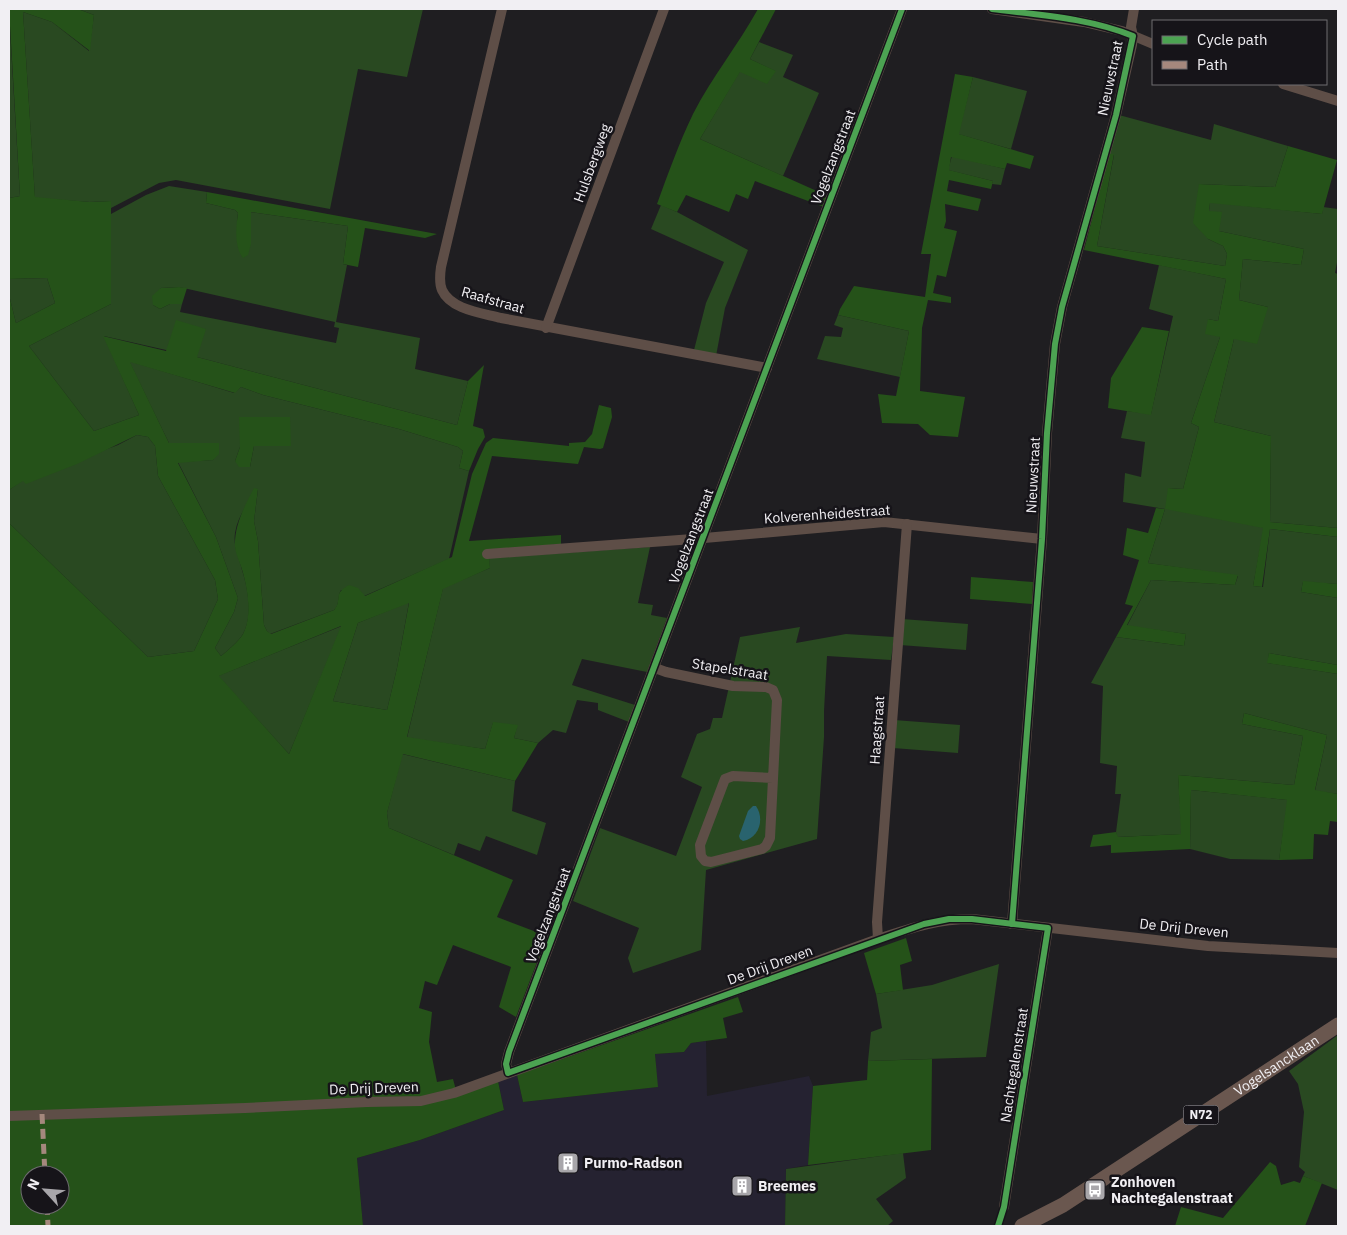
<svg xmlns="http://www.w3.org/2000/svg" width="1347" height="1235" font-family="'IBM Plex Sans',sans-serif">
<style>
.industrial{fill:#252231}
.green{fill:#294921;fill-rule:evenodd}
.forest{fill:#255219;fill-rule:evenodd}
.water{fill:#29636e}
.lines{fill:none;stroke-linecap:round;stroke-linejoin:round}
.street{stroke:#5e4e47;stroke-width:10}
.primary{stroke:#6a574f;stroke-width:15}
.quiet{stroke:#a5887d;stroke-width:5;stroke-dasharray:10 5;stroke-linecap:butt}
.cycleway-casing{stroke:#161419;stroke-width:9}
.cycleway{stroke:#4ca352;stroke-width:6}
.labels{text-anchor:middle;stroke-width:5;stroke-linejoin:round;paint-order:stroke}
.shield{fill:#161419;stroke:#afadb2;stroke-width:1}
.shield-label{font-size:12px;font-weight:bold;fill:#f1eff3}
.street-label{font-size:14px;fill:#f1eff3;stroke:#161419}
.poi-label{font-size:14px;font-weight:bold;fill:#f1eff3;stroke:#161419;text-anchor:start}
</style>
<rect width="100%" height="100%" fill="#1f1e21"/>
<polygon class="industrial" points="706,1041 707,1096 809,1076 813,1086 808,1165 786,1169 785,1226 363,1226 357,1158 420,1140 504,1110 498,1081 517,1075 523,1102 657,1087 655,1054 684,1052 691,1043"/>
<g class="green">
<polygon points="78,9 423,9 407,77 358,69 330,209 176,180 159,183 111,208 111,201 90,202 35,198 23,12 52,22 89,51 94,15"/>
<polygon points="9,15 20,196 9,198"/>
<polygon points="759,42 793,55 783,77 819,93 783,176 700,139 740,71 775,71 750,59"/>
<polygon points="973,77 1027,91 1011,149 958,134"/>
<polygon points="1119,115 1211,140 1214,124 1288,146 1275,187 1199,184 1208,239 1223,246 1227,254 1225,266 1097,246 1114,155 1109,154"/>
<polygon points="952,156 1005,169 1001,185 992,184 993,181 948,170"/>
<path d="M169,186l38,6 -1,11 29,7 3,3 -1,7 14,24 -1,-32 98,14 -5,38 4,1 -11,57 84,16 -5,31 53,12 -11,44 -260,-68 -93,-21 35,79 -45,16 -65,-85 82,-42v-90l35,-19zM179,287l156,35 -1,5 5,1 -3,15 -156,-31 2,-8h-12l-10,5 -7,-4 8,-17z"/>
<polygon points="1210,202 1322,214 1323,207 1338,209 1338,257 1335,273 1338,274 1338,528 1270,522 1271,436 1214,422 1234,339 1268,307 1239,300 1243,259 1301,265 1304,249 1219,231 1209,211"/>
<polygon points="661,205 677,212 748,250 725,308 716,356 694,350 706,303 724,262 651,229"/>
<polygon points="1159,265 1226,279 1218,321 1208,319 1220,337 1191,423 1199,427 1183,489 1168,488 1264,528 1253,586 1263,587 1270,529 1338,537 1338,584 1303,582 1301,592 1338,598 1338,665 1269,653 1268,663 1338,674 1338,794 1315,791 1327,735 1244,713 1242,724 1303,736 1294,785 1178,775 1182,834 1117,837 1116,832 1121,794 1115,794 1117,766 1100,763 1103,686 1091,683 1116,637 1184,646 1186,634 1127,626 1151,580 1235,585 1238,576 1148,563 1165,509 1123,502 1125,473 1141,477 1145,442 1121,438 1127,411 1151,414 1173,316 1149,309"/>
<polygon points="47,278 55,303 16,323 9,295 9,279"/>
<polygon points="838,315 909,331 900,377 817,359 825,336 841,337 843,328 834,325"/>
<path d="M129,361l105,32 7,-6 22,8 136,34 59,18 5,4 -4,17 10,3 -20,88 -85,37 -23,-6c-4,6 -1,15 -7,20l-64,24 -3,-3 -3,-6 -6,-84 -4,-20 4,-32c-10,14 -20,26 -23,44 -2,14 4,24 7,37 6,19 11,46 1,64 -5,8 -15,16 -22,22l-6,-8 19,-36 4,-14 -22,-61 -38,-75 35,-2 6,-17h-50zM290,417l-36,29 -4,21 -15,-6 5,-14z"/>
<polygon points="137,435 148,437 155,446 158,476 215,580 218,599 194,651 148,657 9,523 9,490 23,480 118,445"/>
<polygon points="650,547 638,603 653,605 651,615 667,618 647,672 582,659 572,685 635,705 629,722 598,710 598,703 577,700 566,733 553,730 538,743 514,738 517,726 493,723 485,749 407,738 443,588 490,568 489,558"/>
<polygon points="409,602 397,668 387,710 333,701 358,623"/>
<polygon points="902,619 968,624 966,650 900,645"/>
<polygon points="342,626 289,754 218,676"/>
<polygon points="800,627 796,643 846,634 894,637 891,660 827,656 824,711 824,737 817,839 706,870 701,950 633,973 628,958 639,928 573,901 600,828 676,856 702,787 681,777 697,734 710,729 713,718 722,718 740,637"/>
<polygon points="894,720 960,725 958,753 893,748"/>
<polygon points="402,754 515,781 512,811 546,823 537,855 486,836 480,851 458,843 454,855 389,828 387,813"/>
<polygon points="1191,790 1288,800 1279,860 1230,859 1190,849"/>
<polygon points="999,964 986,1057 868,1061 871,1032 882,1028 876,994 932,985"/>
<polygon points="1338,1035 1338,1190 1303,1176 1305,1172 1299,1167 1304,1112 1298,1084 1289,1071"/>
<polygon points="903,1153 906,1178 876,1199 893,1221 887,1226 785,1226 786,1169"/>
</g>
<g class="forest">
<path d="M9,9h69l16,6 -4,36 -38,-29 -29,-10 12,185 55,5 21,-1v103l-82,42 65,85 45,-16 -36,-79 63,15 10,-31 30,9 -9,28 260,68 11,-44 16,-16 -11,61 10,3 2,8 -7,12 -9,22 -10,-3 4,-17 -5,-4 -59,-18 -136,-34 -22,-8 -6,6 -105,-31 39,81h50v11l-6,6 -35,3 38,74 22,61 -4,14 -19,36 6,8c7,-6 17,-14 22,-22 9,-18 5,-42 0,-61 -2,-9 -7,-17 -8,-26 -1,-21 9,-40 19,-59l4,1 -4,32 4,20 6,84 3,6 4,3 63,-24c9,-11 -2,-16 15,-25l9,3 7,8 87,-39 20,-83 14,-31 7,-5 76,8v-3l16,-1 7,-8 7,-29 12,3 1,9 -9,31 -3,1 -16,-2 -6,17 -86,-8 -23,85 92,-6v9l-72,6 1,18 -47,21 -36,148 78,12 8,-27 25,3 -4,13 24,5 -23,38 -112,-27 -16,59 2,15 124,52 -16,37 50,19 -31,81 -17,-10 12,-40 -58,-22 -16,40 -12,-4 -6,27 13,4 -3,30 8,40 16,-3 4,15 41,-13 6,29 -84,30 -63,18 6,68h-354v-703l139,134 46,-6 24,-52 -3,-19 -57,-104 -3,-30 -7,-9 -11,-2 -60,29 -51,20 -3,-3 -14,9v-195l7,28 39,-20 -8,-25 -38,1v-81l11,-2zM409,603l-12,65 -10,42 -54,-9 25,-78zM341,626l-52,128 -70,-78zM30,1175h30v30h-30z"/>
<path d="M758,9h18l-26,50 26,12 -9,13 -27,-12 -40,67 128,57 -4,11 -69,-26 -7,18 -12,-5 -7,18 -43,-17 -9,17 -20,-8c11,-30 22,-61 36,-90 19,-37 45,-69 65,-105z"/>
<polygon points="955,74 973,77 959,134 1034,156 1030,169 1007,163 1005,169 951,157 949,170 993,181 991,189 949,180 947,191 981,199 978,211 945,204 946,221 944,228 957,231 946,277 937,275 933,293 951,297 951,303 928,300 922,328 920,391 965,397 958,437 930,435 918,424 882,423 878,394 896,396 909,331 838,315 840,309 854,286 925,297 931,254 921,254"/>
<polygon points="1288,146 1337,160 1322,214 1210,203 1209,211 1222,212 1219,231 1304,249 1301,265 1243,259 1239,300 1268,307 1257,344 1234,339 1214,422 1271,436 1270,522 1338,528 1338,537 1270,529 1262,587 1253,586 1263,528 1165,509 1148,563 1238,575 1235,585 1151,580 1127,625 1186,634 1184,646 1116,637 1133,606 1125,604 1139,560 1123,555 1127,528 1148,533 1156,508 1165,509 1168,488 1183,489 1199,427 1191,423 1220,337 1205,334 1208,319 1218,321 1226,279 1084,250 1109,154 1114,154 1097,246 1225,266 1227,254 1223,246 1208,239 1193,223 1199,184 1275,187"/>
<path d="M207,192l230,42 -12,4 -60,-10 -7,39 -15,-3 5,-38 -97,-14v32l-3,11 -5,3c-9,-11 -7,-32 -5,-45l-3,-3 -29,-7z"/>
<polygon points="179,287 187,288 182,304 170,304 160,309 153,305 152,296 161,288"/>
<polygon points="1142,327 1169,331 1151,415 1108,408 1111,378"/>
<polygon points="239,417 290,417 291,446 254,446 250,467 239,467 235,461 240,447"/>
<polygon points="971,577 1033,582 1032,604 970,599"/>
<polygon points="1303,581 1338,584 1338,598 1301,592"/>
<polygon points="1269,653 1338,665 1338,674 1267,663"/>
<polygon points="1244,713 1327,735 1315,790 1338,794 1338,822 1330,821 1328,835 1314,834 1313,859 1279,860 1287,800 1191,790 1190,849 1111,853 1111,845 1090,847 1093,835 1116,832 1118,837 1181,834 1178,775 1294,785 1303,736 1242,724"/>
<polygon points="906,938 912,961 900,965 903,990 876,994 864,953"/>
<polygon points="738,997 743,1012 723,1018 727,1038 691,1043 684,1052 655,1054 658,1087 523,1102 517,1075"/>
<polygon points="932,1059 931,1150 808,1165 813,1086 867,1080 868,1061"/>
<polygon points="1270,1162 1276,1166 1281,1185 1294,1181 1300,1183 1303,1176 1322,1183 1305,1226 1175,1226 1181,1207 1223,1218"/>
</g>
<path class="water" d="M753,806h3c9,13 3,32 -13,35l-3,-2 -1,-3 9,-25z"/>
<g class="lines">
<g class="street">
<path d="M502,9l-61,258c-1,7 -2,16 1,23 9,20 41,23 59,28l266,50"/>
<polyline points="992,9 1084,22 1122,31 1153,44"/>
<polyline points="1283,84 1338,101"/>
<polyline points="546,328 664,9"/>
<polyline points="487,554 693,539 884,522 1042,539"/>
<polyline points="655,668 666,672 733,686 766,687 773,690 777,700 770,838 766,846 762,849 711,862 705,861 701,856 700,845 725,779 733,776 773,778"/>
<polyline points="1012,924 1042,539 1047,433 1055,344 1062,307 1116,115 1132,45 1133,36 1131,27 1134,9"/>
<polyline points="878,939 877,922 907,524"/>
<polyline points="508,1073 506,1064 509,1052 902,9"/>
<path d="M9,1116l236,-8 122,-6 54,-1 33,-8 424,-154c33,-11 59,-20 94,-20l236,27 130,7"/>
<polyline points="1004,1207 1048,928"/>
</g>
<path class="primary" id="s1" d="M1022,1226l41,-21 275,-180"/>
<g class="quiet">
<polyline points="42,1114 45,1175"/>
<polyline points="47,1205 48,1226"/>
</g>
<g class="cycleway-casing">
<g id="cycleway">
<polyline points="902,9 509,1052 506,1064 508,1073 924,924 949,919 972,919 1048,928 1004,1207 998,1226"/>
<path d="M992,9c47,6 97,9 141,27l-17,79 -54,192 -7,37 -8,89 -5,106 -30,385"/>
</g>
</g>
<use href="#cycleway" class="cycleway"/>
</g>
<defs>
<g id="building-square" transform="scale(1.125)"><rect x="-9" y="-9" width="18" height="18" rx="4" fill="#a8a6aa" stroke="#161419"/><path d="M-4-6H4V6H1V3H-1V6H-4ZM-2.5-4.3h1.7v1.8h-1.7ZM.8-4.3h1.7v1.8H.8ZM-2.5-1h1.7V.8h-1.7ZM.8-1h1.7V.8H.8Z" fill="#fff"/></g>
<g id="bus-square" transform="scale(1.125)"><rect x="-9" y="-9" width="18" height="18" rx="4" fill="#a8a6aa" stroke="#161419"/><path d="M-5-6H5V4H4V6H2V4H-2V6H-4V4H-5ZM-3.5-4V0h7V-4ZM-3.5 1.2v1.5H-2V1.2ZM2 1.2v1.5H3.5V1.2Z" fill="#fff"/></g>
</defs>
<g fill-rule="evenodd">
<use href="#building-square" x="568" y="1163"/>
<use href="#building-square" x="742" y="1186"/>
<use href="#bus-square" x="1095" y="1190"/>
</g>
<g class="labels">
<rect class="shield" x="1183.5" y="1105.5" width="35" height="19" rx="4"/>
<g class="shield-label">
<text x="1201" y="1119">N72</text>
</g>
<g class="street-label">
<text transform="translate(1110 78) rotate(-78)" y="5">Nieuwstraat</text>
<text transform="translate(833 157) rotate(-69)" y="5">Vogelzangstraat</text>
<text transform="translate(592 163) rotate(-70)" y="5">Hulsbergweg</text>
<text transform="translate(493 300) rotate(16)" y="5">Raafstraat</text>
<text transform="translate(1033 475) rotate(-87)" y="5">Nieuwstraat</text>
<text transform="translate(827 514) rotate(-4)" y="5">Kolverenheidestraat</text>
<text transform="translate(691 536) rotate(-69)" y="5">Vogelzangstraat</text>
<text transform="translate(730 669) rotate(9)" y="5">Stapelstraat</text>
<text transform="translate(877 730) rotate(-86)" y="5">Haagstraat</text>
<text transform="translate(548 915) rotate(-69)" y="5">Vogelzangstraat</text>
<text transform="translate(1184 928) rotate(6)" y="5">De Drij Dreven</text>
<text transform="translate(770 965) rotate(-20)" y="5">De Drij Dreven</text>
<text transform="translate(1014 1065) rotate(-81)" y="5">Nachtegalenstraat</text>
<text dy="5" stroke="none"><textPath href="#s1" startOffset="301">Vogelsancklaan</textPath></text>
<text transform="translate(374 1088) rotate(-2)" y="5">De Drij Dreven</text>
</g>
<g class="poi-label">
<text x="584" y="1168">Purmo-Radson</text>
<text x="1111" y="1187">Zonhoven<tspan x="1111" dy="16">Nachtegalenstraat</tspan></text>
<text x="758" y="1191">Breemes</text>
</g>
</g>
<rect width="1347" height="1235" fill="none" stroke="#f1eff3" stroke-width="20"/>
<rect x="1152" y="20" width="175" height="65" fill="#161419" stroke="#6e6c70"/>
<rect x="1162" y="36" width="25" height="8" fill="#4ca352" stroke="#6e6c70"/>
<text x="1197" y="45" font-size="15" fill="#f1eff3">Cycle path</text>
<rect x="1162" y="61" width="25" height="8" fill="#a5887d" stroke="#6e6c70"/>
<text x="1197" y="70" font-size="15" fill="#f1eff3">Path</text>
<g transform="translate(45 1190) rotate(296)"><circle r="24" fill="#161419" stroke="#6e6c70"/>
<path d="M0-4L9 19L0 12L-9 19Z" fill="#a8a6aa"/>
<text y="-8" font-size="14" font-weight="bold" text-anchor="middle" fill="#f1eff3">N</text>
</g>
</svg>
